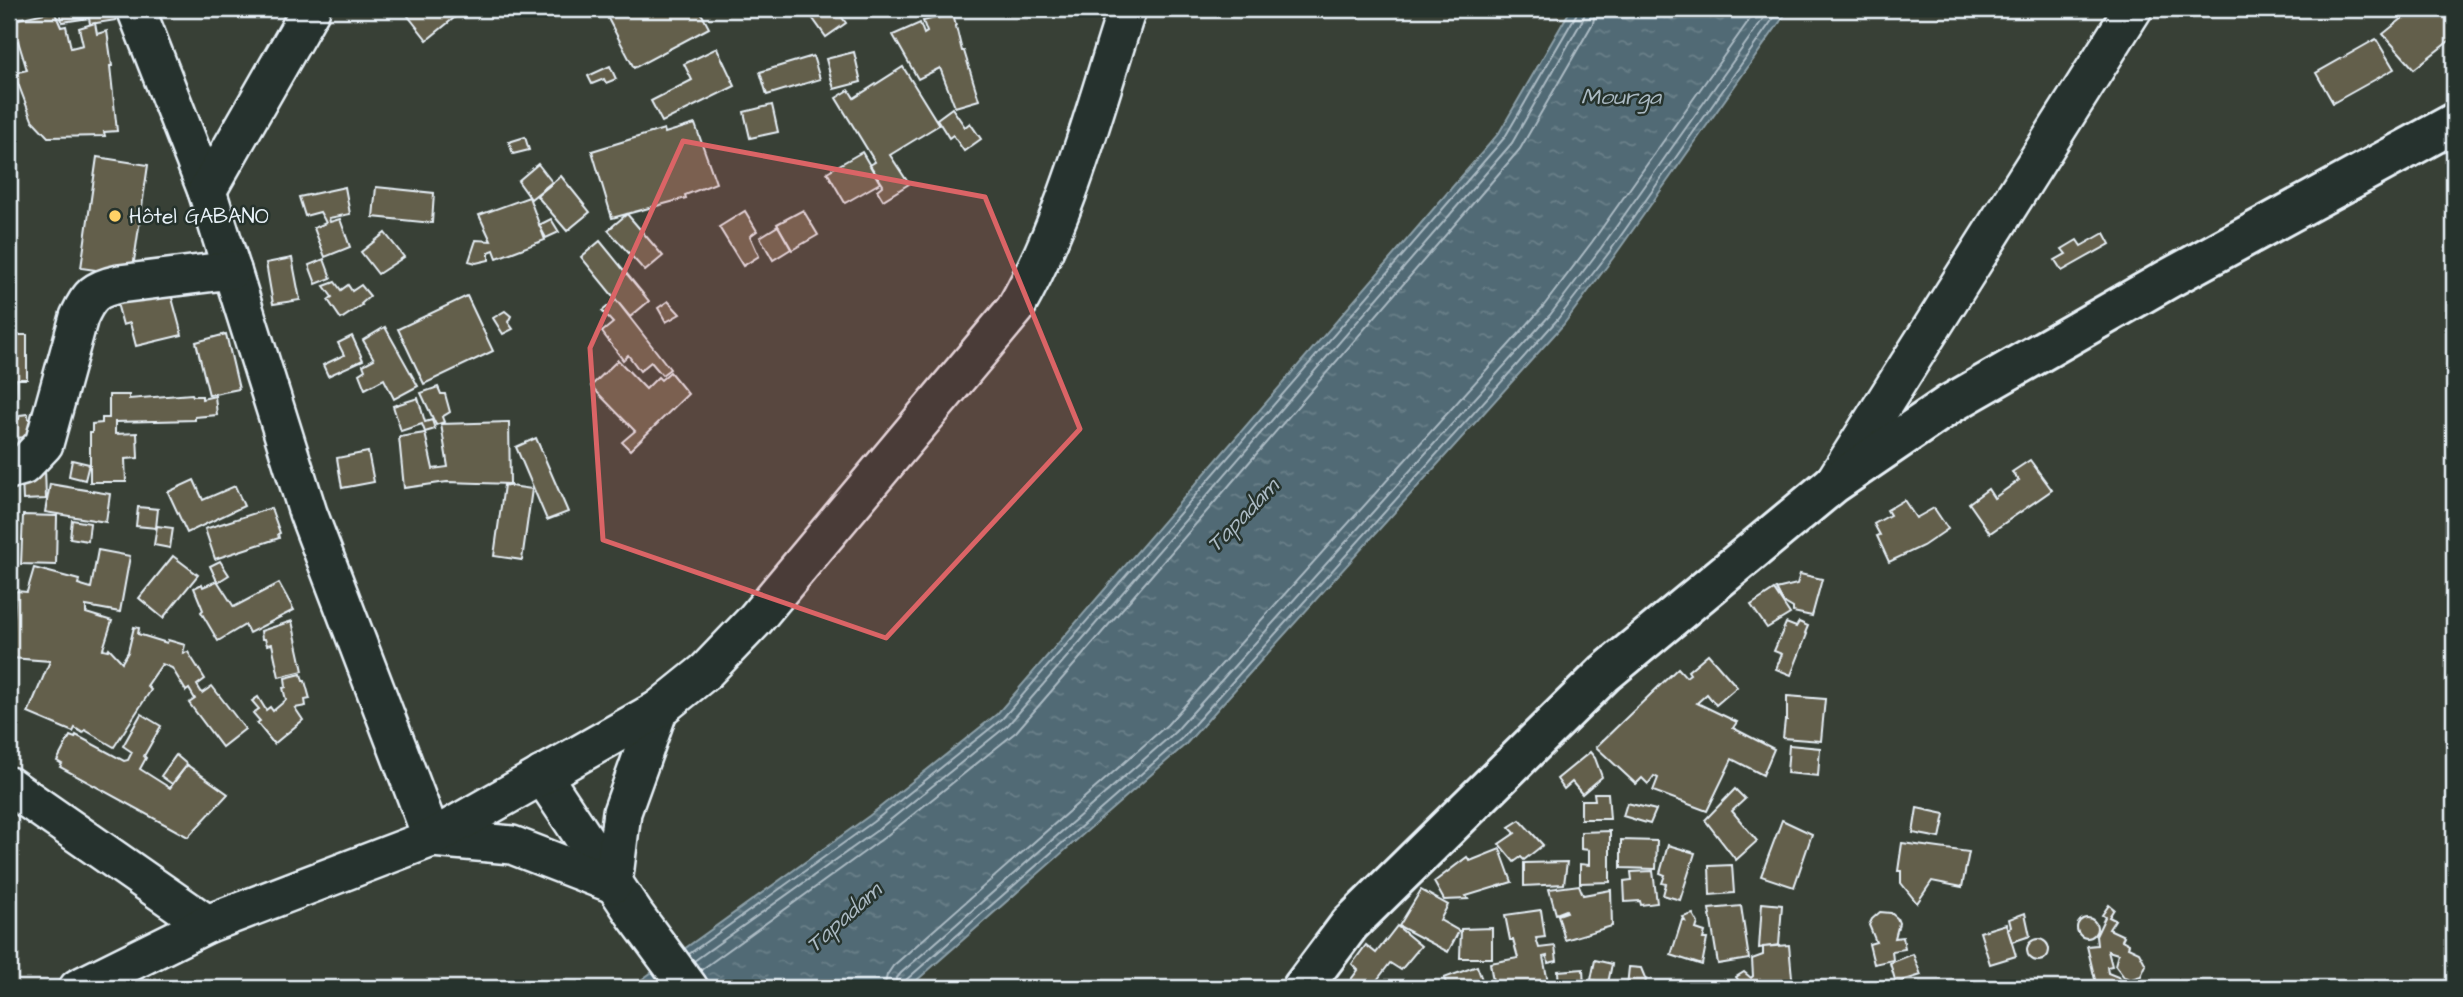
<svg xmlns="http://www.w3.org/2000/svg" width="2463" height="997" font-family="'Architects Daughter',sans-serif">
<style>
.water{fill:url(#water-ripples);stroke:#8da0a9;stroke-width:2}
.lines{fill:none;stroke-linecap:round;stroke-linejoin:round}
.shore{stroke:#acbbc4;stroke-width:2}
.building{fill:#635e4c;stroke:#e8f1f8;stroke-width:2}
.street-casing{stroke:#e8f1f8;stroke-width:42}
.primary-casing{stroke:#e8f1f8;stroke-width:44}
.street{stroke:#26332d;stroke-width:37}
.primary{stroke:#26332d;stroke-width:38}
.marked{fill:#db6466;fill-opacity:0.2;stroke:#db6466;stroke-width:5;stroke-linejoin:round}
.poi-dot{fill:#ffd166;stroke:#26332d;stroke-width:2.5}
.labels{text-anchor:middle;stroke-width:5;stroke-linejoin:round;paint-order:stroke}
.poi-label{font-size:21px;fill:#e8f1f8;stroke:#26332d;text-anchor:start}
.water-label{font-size:23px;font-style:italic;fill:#acbbc4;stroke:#26332d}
</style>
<defs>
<pattern id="water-ripples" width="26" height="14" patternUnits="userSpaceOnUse" patternTransform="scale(1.75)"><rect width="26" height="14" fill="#516a75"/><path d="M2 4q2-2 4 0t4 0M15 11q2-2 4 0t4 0" fill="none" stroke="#6a8089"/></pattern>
</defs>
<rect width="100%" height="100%" fill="#384036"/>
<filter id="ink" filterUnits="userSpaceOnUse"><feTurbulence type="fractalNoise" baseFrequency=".0143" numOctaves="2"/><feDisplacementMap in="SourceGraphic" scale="14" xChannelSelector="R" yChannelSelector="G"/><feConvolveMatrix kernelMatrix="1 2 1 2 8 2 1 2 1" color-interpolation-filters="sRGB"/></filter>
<g filter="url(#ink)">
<polygon class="water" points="1571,9 1789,9 1613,258 1563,325 1186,744 908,988 630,988 869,816 997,714 1499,133"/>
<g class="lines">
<g class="shore">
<polyline points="689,954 873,822 1002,719 1505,137 1576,15 1577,9"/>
<polyline points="694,961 879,829 1008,725 1512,143 1583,19 1586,9"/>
<polyline points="701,970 885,837 1016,732 1520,149 1593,23 1596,9"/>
<polyline points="884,988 887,975 893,966 1167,725 1542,308 1592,242 1757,9"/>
<polyline points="895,988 896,979 901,973 1175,732 1550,315 1601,248 1770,9"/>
<polyline points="904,988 906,980 1181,739 1557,320 1608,254 1780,9"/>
</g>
</g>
<g class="building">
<polygon points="60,9 114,9 116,20 90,24 89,18 62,22"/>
<polygon points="417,9 465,9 427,40 408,16"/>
<polygon points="609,9 699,9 709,28 634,68 604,11"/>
<polygon points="822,9 836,9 846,23 826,37 811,16"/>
<polygon points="2414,9 2444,9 2454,22 2454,37 2414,69 2383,34"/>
<polygon points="54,11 61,27 66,26 71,48 83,45 79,28 95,23 97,34 107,31 112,66 110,66 117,131 104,132 105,136 48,137 32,120 14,73 27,70 18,41 12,43 9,21"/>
<polygon points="953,14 962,51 964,51 979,100 955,107 940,68 918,79 893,35 920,23 924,34 927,32 923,21"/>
<polygon points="2376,39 2394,69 2333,103 2316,73"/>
<polygon points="717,48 735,86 662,122 651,101 692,80 684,64"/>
<polygon points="854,52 861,82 834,89 826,59"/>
<polygon points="813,56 820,79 767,95 760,72"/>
<polygon points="610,66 616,79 606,83 604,79 592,84 588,76"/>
<polygon points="903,67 939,125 890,155 909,184 883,200 877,190 883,185 870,165 875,162 836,98 849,90 854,98"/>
<polygon points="772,105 778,132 750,138 744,112"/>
<polygon points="952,108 965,127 970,123 981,139 964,151 953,135 949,138 937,119"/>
<polygon points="695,124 716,183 685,195 686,198 612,218 592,151 664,129 665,133"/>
<polygon points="525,137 529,150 513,154 509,142"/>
<polygon points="862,152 880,183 845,203 827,172"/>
<polygon points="97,157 148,165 132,275 81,268"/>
<polygon points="538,164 552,182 531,199 518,181"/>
<polygon points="561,176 590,212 567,231 537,196"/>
<polygon points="345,187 350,214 329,218 330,222 340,219 350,247 325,257 314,228 326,223 324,219 320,212 305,216 299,197"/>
<polygon points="376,187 434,193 432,223 373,217"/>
<polygon points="529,197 545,240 497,258 494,250 489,252 489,260 476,263 469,261 476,240 491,241 479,215"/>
<polygon points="803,210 818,235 792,250 777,224"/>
<polygon points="745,211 757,231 750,236 759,256 743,266 719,227"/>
<polygon points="627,214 663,256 645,271 608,230"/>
<polygon points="551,219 559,232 546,238 539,225"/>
<polygon points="778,226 791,249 773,260 760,237"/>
<polygon points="385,233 404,257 378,274 361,252"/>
<polygon points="2104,233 2110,244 2062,271 2055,260 2066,254 2062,249 2077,240 2081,246"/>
<polygon points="600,241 649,301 630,317 581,257"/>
<polygon points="292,258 300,300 273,304 266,263"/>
<polygon points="324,259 331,278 316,284 309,265"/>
<polygon points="335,282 341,290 348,285 352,291 361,285 370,296 361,304 362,305 341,319 328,300 332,297 324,286"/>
<polygon points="168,283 182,335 136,346 130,323 123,325 115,296"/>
<polygon points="467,296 493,351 424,384 398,329"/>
<polygon points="616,300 670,369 662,375 651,362 640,371 628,355 623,360 602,332 613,323 602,311"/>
<polygon points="668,301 680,314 666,322 658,308"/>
<polygon points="505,311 511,316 508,322 513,329 503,334 493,318"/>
<polygon points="385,327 418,386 394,399 384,379 365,389 359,374 365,370 363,365 374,359 363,340"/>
<polygon points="226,334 239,389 209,395 196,342"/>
<rect x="9" y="335" width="18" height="44"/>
<polygon points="352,336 363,360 328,376 323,365 344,355 338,343"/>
<polygon points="618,360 646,389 658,377 661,380 670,372 688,394 630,450 622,442 635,431 591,386"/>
<polygon points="9,380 17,381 16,396 9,396"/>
<polygon points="438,387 441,394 445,394 450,412 442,417 444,422 436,425 421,393"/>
<polygon points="192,394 193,396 202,396 202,399 215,396 217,415 195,417 195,420 115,422 115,434 137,433 138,458 125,459 126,482 90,482 90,433 92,433 92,424 102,423 102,418 109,418 109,395 129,395 129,399"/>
<polygon points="418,398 425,422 432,420 435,429 425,432 422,424 401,431 393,406"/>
<polygon points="9,414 9,426 15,426 14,419 19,419 20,415 28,414 28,419 35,419 35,437 9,438"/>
<polygon points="509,422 510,484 447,482 404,488 399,437 425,433 433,469 448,467 441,424"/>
<polygon points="536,438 568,512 547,520 516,447"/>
<polygon points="368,452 374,482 342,488 337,458"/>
<polygon points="72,460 89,464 85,480 69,476"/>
<polygon points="2030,460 2052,490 1990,533 1969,503 1988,489 1994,498 2019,480 2012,472"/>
<polygon points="45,467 46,499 23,500 22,478"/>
<polygon points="194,480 203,500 235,486 244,506 187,533 168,492"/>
<polygon points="50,484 110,494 106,522 45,512"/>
<polygon points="504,485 532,489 522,560 494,556"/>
<polygon points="1904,500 1916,518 1934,508 1948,529 1923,546 1889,562 1877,536 1880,535 1874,524 1890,515 1887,510"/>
<polygon points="138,507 158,509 156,528 136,526"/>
<polygon points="271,508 280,533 278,534 279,538 215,559 205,529"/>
<polygon points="23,515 57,516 56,565 21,564"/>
<polygon points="72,520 90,523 88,541 70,538"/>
<polygon points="157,526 173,528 170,548 154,545"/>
<polygon points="98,550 130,556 120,612 86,606 86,613 112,621 103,649 108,650 109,648 122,662 128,652 134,627 139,628 138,634 167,643 168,640 185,645 183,653 188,652 205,679 197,685 202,693 212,686 245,729 222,747 189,703 195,699 189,689 186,691 172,668 162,664 147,686 151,690 114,747 85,730 83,733 75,728 73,732 28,713 50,661 11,658 16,591 27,592 34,568 79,580 78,584 91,588"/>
<polygon points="173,556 198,575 163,618 139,598"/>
<polygon points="220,561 229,575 218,582 234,607 279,583 294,610 249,633 245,625 218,641 201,612 203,610 194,588 202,584 203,587 217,581 210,566"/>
<polygon points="1800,574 1822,579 1812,616 1793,612 1793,608 1783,602 1776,589 1797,584"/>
<polygon points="1774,590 1790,614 1767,628 1751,605"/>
<polygon points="292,621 303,671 279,677 272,644 267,645 265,639 262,639 261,631"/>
<polygon points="1799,622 1808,626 1805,633 1807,634 1791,675 1776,669 1782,654 1774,651 1786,623 1796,627"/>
<polygon points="1708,654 1737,687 1716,705 1707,694 1697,703 1737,722 1733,728 1774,749 1763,775 1732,759 1707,811 1653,791 1658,778 1654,776 1648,784 1642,778 1636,784 1596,747 1678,668 1686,677 1690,674 1688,671"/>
<polygon points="301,674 303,681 305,681 310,699 305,700 306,706 295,708 303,720 274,744 257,723 260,721 253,713 259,709 252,701 258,697 266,710 270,707 273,711 286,700 283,688 286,687 285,678"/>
<polygon points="1787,696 1825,699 1821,741 1783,738 1785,720 1787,720"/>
<polygon points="141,714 161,726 144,756 146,758 140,769 170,788 187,765 228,794 188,837 60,767 62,764 57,761 70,736 75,738 76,735 124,761 128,760 132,752 123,746"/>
<polygon points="1789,745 1820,748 1818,776 1787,773"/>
<polygon points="1590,752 1595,758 1602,777 1582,794 1572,782 1564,789 1557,779"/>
<polygon points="176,755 189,766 187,765 172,784 161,776"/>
<polygon points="1735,789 1745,799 1732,811 1757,841 1736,860 1705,820"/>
<polygon points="1594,793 1608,793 1610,819 1581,819 1581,800 1595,800"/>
<polygon points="1627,803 1656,810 1650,824 1623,816"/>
<polygon points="1917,808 1945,814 1940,838 1913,833"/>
<polygon points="1520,820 1543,845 1524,860 1521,857 1514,862 1499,844 1515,833 1509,827"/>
<polygon points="1782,820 1812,834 1794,887 1761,876"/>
<polygon points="1610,831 1610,882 1580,883 1580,864 1589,865 1589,850 1581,849 1581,832"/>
<polygon points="1621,840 1657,841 1656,869 1621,868"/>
<polygon points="1902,843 1969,852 1962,887 1932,881 1917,903 1901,883 1901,871 1898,871"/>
<polygon points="1668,845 1695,853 1680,900 1663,895 1666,884 1662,883 1665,875 1660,873"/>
<polygon points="1500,849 1512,882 1466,896 1468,899 1444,900 1434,882 1467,857 1470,861"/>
<polygon points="1567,862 1564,884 1524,886 1524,863"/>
<polygon points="1732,865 1734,893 1710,895 1709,866"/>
<polygon points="1653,871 1657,903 1641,905 1640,901 1625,902 1624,881 1632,880 1631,872"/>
<polygon points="1579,885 1583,895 1611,890 1612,926 1565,940 1558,915 1567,912 1566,910 1556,914 1549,889"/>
<polygon points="1421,890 1448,905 1440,920 1459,931 1448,952 1399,926"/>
<polygon points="1762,903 1782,905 1779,945 1759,948"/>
<polygon points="2109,905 2114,909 2109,917 2115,920 2109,929 2124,936 2122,940 2129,944 2128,947 2139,952 2146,965 2141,976 2131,979 2124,977 2115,965 2118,954 2108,951 2112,966 2107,967 2108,973 2118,977 2124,988 2097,988 2087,946 2097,945 2096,936 2105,917 2102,915"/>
<polygon points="1741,906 1749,959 1718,964 1709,909"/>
<polygon points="1541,910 1545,937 1536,938 1539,948 1555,946 1557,961 1548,963 1547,956 1543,957 1548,982 1516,988 1494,988 1490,963 1518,958 1513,940 1510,940 1505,915"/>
<polygon points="1880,912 1891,913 1897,918 1899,923 1895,938 1903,937 1905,949 1892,951 1893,960 1874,964 1869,944 1876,942 1869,925 1872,919"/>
<polygon points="2025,913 2030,936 2012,942 2007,929 2011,927 2009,919"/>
<polygon points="1693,914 1698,923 1696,929 1705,932 1703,939 1707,939 1702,965 1671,955 1682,920 1685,921 1683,917"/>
<circle cx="2087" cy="928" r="10"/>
<polygon points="2006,924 2016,956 1990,964 1980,932"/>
<polygon points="1397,926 1421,946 1401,970 1390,963 1371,988 1349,988 1346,986 1358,970 1352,964 1366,945 1376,953"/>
<polygon points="1492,928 1492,958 1460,958 1461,929"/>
<circle cx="2038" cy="950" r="11"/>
<polygon points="1789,945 1793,988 1738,988 1735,984 1739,981 1736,977 1744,972 1751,978 1753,976 1752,959 1763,955 1763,947"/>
<polygon points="1913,954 1921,975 1896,983 1890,963"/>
<polygon points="1595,960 1612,964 1608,983 1591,980"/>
<polygon points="1477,966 1485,988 1448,988 1444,978"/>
<polygon points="1629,967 1641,968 1646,980 1644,988 1627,987"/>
<polygon points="1583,969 1584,988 1559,988 1558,971"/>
</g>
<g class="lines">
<g class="street-casing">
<g id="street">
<polyline points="136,9 207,191 308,513 432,838"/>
<polyline points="207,191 311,9"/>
<path d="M9,470l14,-4 21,-22 35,-127c10,-22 16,-28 40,-33l113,-14"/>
<polyline points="1833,484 2133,9"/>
<polyline points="542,775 635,915 689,988"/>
<polyline points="9,786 207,924"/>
<polyline points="432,838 512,845 613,884 622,812 659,709"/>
<path d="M78,988l129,-64 225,-86 227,-129 47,-38 48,-50 261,-312c53,-93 79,-199 112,-300"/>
</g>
</g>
<g class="primary-casing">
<polyline id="primary" points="1302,988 1350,924 1605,673 1833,484 1950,404 2168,279 2454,123"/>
</g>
<use href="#street" class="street"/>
<use href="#primary" class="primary"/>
</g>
</g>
<path class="marked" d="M683,141l302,56 95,232 -194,209 -283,-98 -13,-192z"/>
<circle class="poi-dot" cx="115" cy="216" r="7"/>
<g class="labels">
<g class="poi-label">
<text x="129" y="223">Hôtel GABANO</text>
</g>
<g class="water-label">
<text x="1621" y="104">Mourga</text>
<text transform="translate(1242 515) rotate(-46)" y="8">Tapadam</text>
<text transform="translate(843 917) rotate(-42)" y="8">Tapadam</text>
</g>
</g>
<rect width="2463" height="997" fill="none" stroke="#26332d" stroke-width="35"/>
<rect x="18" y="18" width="2428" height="962" fill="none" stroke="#e8f1f8" stroke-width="2.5" filter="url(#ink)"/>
</svg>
